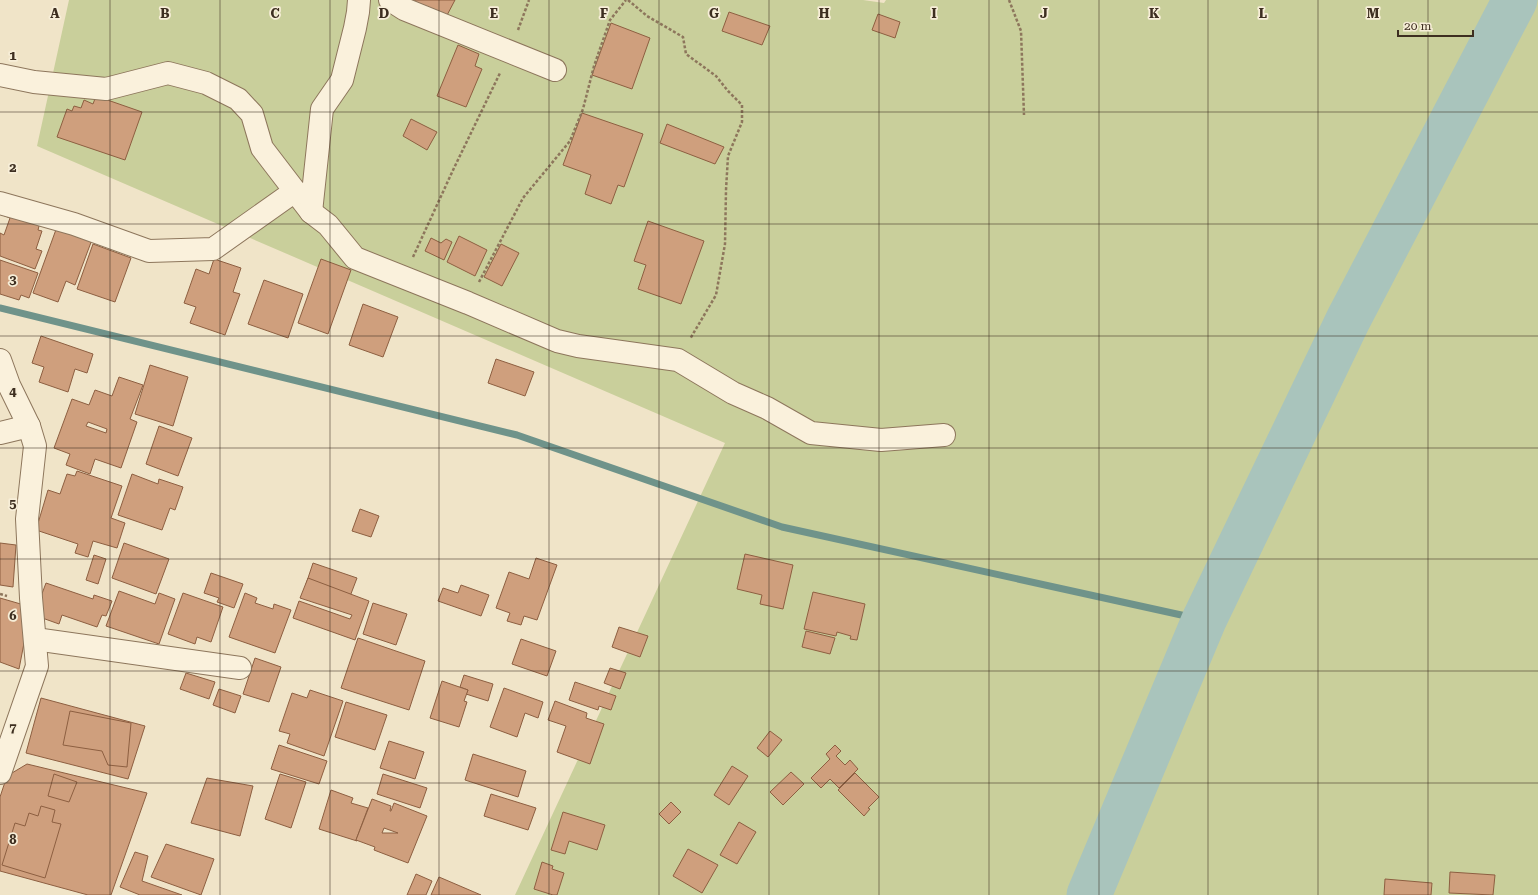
<svg xmlns="http://www.w3.org/2000/svg" width="1538" height="895" font-family="'Roboto Serif',serif">
<style>
.green{fill:#c9cf9b}
.lines{fill:none;stroke-linecap:round;stroke-linejoin:round}
.stream{stroke:#6f938a;stroke-width:7}
.river{stroke:#a9c4bc;stroke-width:45}
.building{fill:#cf9f7d;stroke:#8d5f41;fill-rule:evenodd}
.minor-casing{stroke:#8d765c;stroke-width:24}
.path{stroke:#8d765c;stroke-width:2.5;stroke-dasharray:3 2;stroke-linecap:butt}
.minor{stroke:#faf1dc;stroke-width:22}
.grid{fill:none;stroke:#3d2e20;stroke-width:1;stroke-opacity:0.55}
.grid-label{font-size:13px;text-anchor:middle;font-weight:bold;fill:#3d2e20;stroke:#f7eed8;stroke-width:3.5;stroke-linejoin:round;paint-order:stroke}
</style>
<rect width="100%" height="100%" fill="#f0e4c8"/>
<polygon class="green" points="69,0 863,0 884,3 886,0 1538,0 1538,895 515,895 725,443 37,146"/>
<g class="lines">
<polyline class="stream" points="0,308 517,435 782,527 1204,620"/>
<polyline class="river" points="1089,895 1204,620 1348,320 1515,0"/>
</g>
<g class="building">
<polygon points="415,0 455,0 445,19 414,3"/>
<polygon points="729,12 770,26 762,45 722,31"/>
<polygon points="878,14 900,22 895,38 872,30"/>
<polygon points="611,23 650,38 632,89 592,75"/>
<polygon points="458,45 479,54 475,66 482,69 466,107 437,96"/>
<polygon points="96,96 142,112 125,160 57,137 67,109 72,111 74,106 81,108 84,100 93,104"/>
<polygon points="582,113 643,134 624,187 618,185 611,204 585,194 591,175 563,165"/>
<polygon points="411,119 437,132 427,150 403,136"/>
<polygon points="667,124 724,147 715,164 660,143"/>
<polygon points="0,214 40,222 38,230 42,231 36,249 42,251 35,269 0,256 0,233 4,235 10,218"/>
<polygon points="648,221 704,241 681,304 638,289 646,265 634,261"/>
<polygon points="58,224 93,237 75,285 66,281 58,302 33,293"/>
<polygon points="459,236 487,250 475,276 447,262"/>
<polygon points="431,238 441,243 446,239 452,242 444,260 425,251"/>
<polygon points="93,244 131,258 115,302 77,289"/>
<polygon points="501,244 519,253 502,286 484,277"/>
<polygon points="214,259 241,268 233,292 240,294 225,335 190,323 196,307 184,303 196,269 209,274"/>
<polygon points="321,259 351,270 328,334 298,323"/>
<polygon points="0,260 38,273 29,298 21,295 19,300 0,294"/>
<polygon points="264,280 303,294 288,338 248,324"/>
<polygon points="363,304 398,317 383,357 349,345"/>
<polygon points="41,336 93,354 87,373 75,369 68,392 39,382 44,367 32,363"/>
<polygon points="496,359 534,372 525,396 488,383"/>
<polygon points="150,365 188,377 173,426 135,414"/>
<path d="M119,377l24,8 -13,34 7,3 -16,46 -26,-9 -5,15 -24,-9 4,-11 -16,-6 18,-49 17,6 6,-15 17,6zM88,422l19,7 -1,4 -20,-7z"/>
<polygon points="159,426 192,438 178,476 146,464"/>
<polygon points="77,471 122,486 111,518 125,523 117,548 93,541 88,557 75,553 78,544 36,530 48,490 60,494 67,474 75,476"/>
<polygon points="132,474 158,484 159,479 183,487 175,510 170,508 162,530 118,515"/>
<polygon points="360,509 379,516 371,537 352,531"/>
<polygon points="0,543 16,545 13,587 0,585"/>
<polygon points="124,543 169,559 156,594 112,578"/>
<polygon points="745,554 793,565 783,609 760,604 762,595 737,589"/>
<polygon points="94,555 106,559 98,584 86,580"/>
<polygon points="536,558 557,565 537,620 524,616 521,625 507,621 510,613 496,608 509,572 529,579"/>
<polygon points="313,563 357,578 349,599 306,584"/>
<polygon points="211,573 243,584 234,608 217,602 219,598 204,593"/>
<polygon points="308,578 369,601 355,640 293,618 299,601 350,619 352,615 300,598"/>
<polygon points="46,583 93,599 94,595 112,601 106,616 102,615 97,627 62,615 59,624 34,615"/>
<polygon points="461,585 489,595 481,616 438,601 443,588 458,593"/>
<polygon points="119,591 155,604 159,593 175,599 159,644 106,626"/>
<polygon points="813,592 865,604 857,640 850,639 851,636 837,632 836,636 804,629"/>
<polygon points="183,593 223,607 211,642 197,637 195,644 168,634"/>
<polygon points="245,593 257,598 255,603 273,609 274,604 291,610 275,653 229,637"/>
<polygon points="0,598 31,607 19,669 0,662"/>
<polygon points="373,603 407,614 396,645 363,634"/>
<polygon points="619,627 648,636 640,657 612,647"/>
<polygon points="806,631 835,638 830,654 802,647"/>
<polygon points="358,638 425,661 409,710 341,688"/>
<polygon points="521,639 556,651 547,676 512,664"/>
<polygon points="255,658 281,667 269,702 243,694"/>
<polygon points="610,668 626,673 620,689 604,683"/>
<polygon points="186,673 215,682 209,699 180,689"/>
<polygon points="464,675 493,684 488,701 466,694 468,690 460,687"/>
<polygon points="442,681 468,690 464,701 467,702 459,727 430,718"/>
<polygon points="575,682 616,696 611,710 599,706 598,710 569,700"/>
<polygon points="504,688 543,702 538,718 525,713 517,737 490,727"/>
<polygon points="219,689 241,696 235,713 213,705"/>
<polygon points="310,690 343,701 324,756 287,743 290,734 279,731 292,693 307,698"/>
<polygon points="41,698 145,726 128,779 26,753"/>
<polygon points="555,701 587,713 586,718 604,724 590,764 557,752 566,726 548,720"/>
<polygon points="346,702 387,715 375,750 335,737"/>
<polygon points="70,711 131,723 127,767 108,765 102,751 63,745"/>
<polygon points="770,731 782,740 768,757 757,748"/>
<polygon points="389,741 424,752 415,779 380,768"/>
<polygon points="279,745 327,761 319,784 271,769"/>
<polygon points="835,745 841,751 836,756 845,765 850,760 858,769 839,788 830,779 821,788 811,778 830,759 826,754"/>
<polygon points="473,754 526,771 518,797 465,780"/>
<polygon points="27,764 147,793 111,895 88,895 0,871 0,797 7,776"/>
<polygon points="732,766 748,776 729,805 714,795"/>
<polygon points="791,772 804,784 783,805 770,792"/>
<polygon points="855,773 879,797 868,808 870,809 864,816 838,790"/>
<polygon points="54,774 77,782 69,802 48,796"/>
<polygon points="280,774 306,782 291,828 265,819"/>
<polygon points="383,774 427,788 420,808 377,794"/>
<polygon points="207,778 253,786 240,836 191,823"/>
<polygon points="331,790 353,798 351,803 368,808 356,840 357,841 319,829"/>
<polygon points="491,794 536,808 528,830 484,816"/>
<path d="M372,799l19,7 -1,5h1l3,-8 33,13 -19,47 -34,-13 1,-3 -19,-7zM384,828l14,5h-16z"/>
<polygon points="671,802 681,812 669,824 659,814"/>
<polygon points="41,806 55,810 52,822 61,824 45,878 2,865 15,823 25,826 29,813 38,816"/>
<polygon points="563,812 605,825 597,850 569,841 565,854 551,850"/>
<polygon points="739,822 756,832 737,864 720,855"/>
<polygon points="166,844 214,859 201,895 151,877"/>
<polygon points="688,849 718,865 702,893 673,876"/>
<polygon points="135,852 148,856 142,881 182,895 140,895 120,887"/>
<polygon points="542,862 553,866 552,869 564,873 557,895 553,895 534,889"/>
<polygon points="1450,872 1495,875 1493,895 1449,893"/>
<polygon points="416,874 432,881 426,895 407,895"/>
<polygon points="439,877 481,895 431,895"/>
<polygon points="1385,879 1432,883 1431,895 1384,895"/>
</g>
<g class="lines">
<g class="minor-casing">
<g id="minor">
<polyline points="390,0 404,9 555,70"/>
<polyline points="0,75 34,82 106,89 168,73 206,83 238,99 252,114 262,148 311,212 328,225 355,258 468,303 557,341 578,346 678,360 733,393 767,408 811,433 881,440 944,435"/>
<polyline points="0,203 74,224 149,251 213,249 295,191"/>
<polyline points="311,212 322,109 342,80 355,28 358,12 359,0"/>
<polyline points="0,360 9,385 29,426 35,446 27,519 31,598 37,666 0,773"/>
<polyline points="0,433 29,426"/>
<polyline points="35,639 240,668"/>
</g>
</g>
<g class="path">
<polyline points="628,0 647,16 683,37 686,54 716,76 728,91 742,105 742,122 728,156 726,190 725,244 716,295 690,339"/>
<polyline points="1009,0 1021,31 1024,115"/>
<polyline points="518,30 529,0"/>
<polyline points="413,257 454,168 500,73"/>
<polyline points="479,282 523,198 570,141 583,109 594,66 610,20 626,0"/>
<polyline points="0,594 7,596"/>
</g>
<use href="#minor" class="minor"/>
</g>
<path class="grid" d="M110,0v895M220,0v895M330,0v895M439,0v895M549,0v895M659,0v895M769,0v895M879,0v895M989,0v895M1099,0v895M1208,0v895M1318,0v895M1428,0v895M0,112h1538M0,224h1538M0,336h1538M0,448h1538M0,559h1538M0,671h1538M0,783h1538"/>
<g class="grid-label">
<text x="55" y="18">A</text>
<text x="165" y="18">B</text>
<text x="275" y="18">C</text>
<text x="384" y="18">D</text>
<text x="494" y="18">E</text>
<text x="604" y="18">F</text>
<text x="714" y="18">G</text>
<text x="824" y="18">H</text>
<text x="934" y="18">I</text>
<text x="1044" y="18">J</text>
<text x="1154" y="18">K</text>
<text x="1263" y="18">L</text>
<text x="1373" y="18">M</text>
<text x="13" y="60">1</text>
<text x="13" y="172">2</text>
<text x="13" y="284">3</text>
<text x="13" y="396">4</text>
<text x="13" y="508">5</text>
<text x="13" y="620">6</text>
<text x="13" y="732">7</text>
<text x="13" y="844">8</text>
</g>
<path d="M1398 30v6h75v-6" fill="none" stroke="#3d2e20" stroke-width="2"/>
<text x="1404" y="30" font-size="12" fill="#3d2e20" stroke="#f7eed8" stroke-width="3" paint-order="stroke">20 m</text>
</svg>
